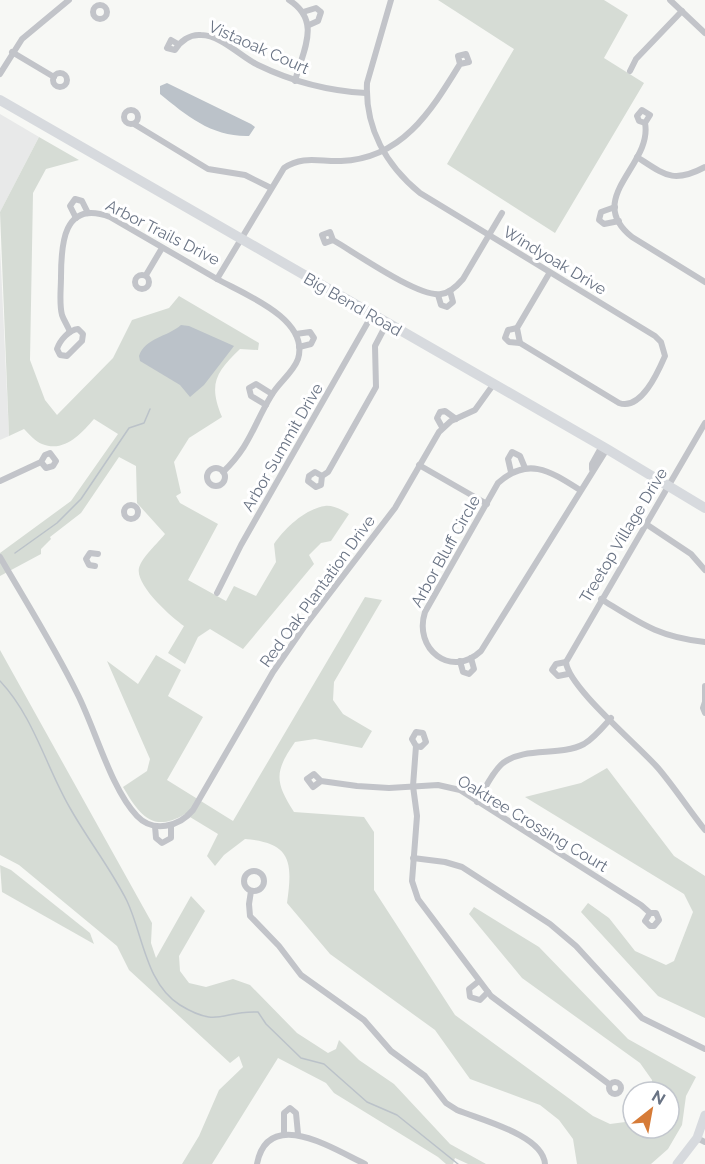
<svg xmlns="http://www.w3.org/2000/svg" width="705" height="1164" font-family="Raleway,sans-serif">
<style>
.built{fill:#e8e9e9}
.green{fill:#d6dcd5}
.water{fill:#bbc2c9}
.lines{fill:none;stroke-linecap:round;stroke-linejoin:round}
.stream{stroke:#bbc2c9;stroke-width:1.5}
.street{stroke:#c2c4c9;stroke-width:6}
.secondary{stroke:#d7dade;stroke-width:9}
.primary{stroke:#d7dade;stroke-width:10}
.labels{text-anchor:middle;stroke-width:6;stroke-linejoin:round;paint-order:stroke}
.street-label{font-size:16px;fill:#697384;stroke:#fff}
</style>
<rect width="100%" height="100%" fill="#f7f8f5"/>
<g class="built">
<polygon points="0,114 39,137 0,212"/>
<polygon points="0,246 9,436 0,440"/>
</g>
<g class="green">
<polygon points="438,0 604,0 628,15 604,58 644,83 555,233 447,164 514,49"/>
<path d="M39,137l40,23 -33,9 -13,24 -3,167 15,40 12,15 56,-57 19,-38 37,-12 10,-12 80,47 -1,7 -18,-1c-24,23 -32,35 -18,68l-33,21 -15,24 7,31 -5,3 4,7 38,21 -30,56 38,21 8,-15 22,10 20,-34 -2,-18c11,-16 31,-35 51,-38 8,-1 17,4 24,8l-18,27 -10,2 -12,12 5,9 -71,85 -33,-20 -12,8 -13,27 -17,-11 16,-27c-13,-9 -49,-41 -45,-58 3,-11 19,-25 26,-34l-28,-31 -1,-37 -17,-9 -38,56 -31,24 1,2 -10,10v5l-41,22v-23l71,-52 47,-67 -24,-15c-13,15 -30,34 -52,25 -6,-2 -13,-10 -18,-15l-15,7 -9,-224z"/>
<path d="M365,597l17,3 -48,82 -1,18 10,14 29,17 -10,17 -47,-9 -20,3c-20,29 -21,39 -1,70l70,5 10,15v58l81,125 138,101 17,8 23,-3v7h36v-36h-17v-12l-12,-17 -118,-85 -53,-64 5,-7 65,40 89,92 68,38 -10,19 -4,29 -14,24 -17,15h-74l-4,-25 -14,-19 -19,-15 -70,-26 -35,-49 -105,-76 -43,-51c6,-42 4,-60 -42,-64l-21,16 -9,11 -8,-10 11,-22 -33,-20c-33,20 -46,0 -62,-27l24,-16 3,-12 -43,-98 31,23 18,-29 25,15 -13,26 35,21 -36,63 66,41z"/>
<polygon points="0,650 152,923 151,943 156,958 191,896 205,911 179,956 180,971 189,983 206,987 233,979 250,985 297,1033 328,1053 336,1049 339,1040 359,1060 394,1084 450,1144 486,1164 468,1164 455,1158 453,1164 446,1164 438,1157 334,1093 326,1083 278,1058 212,1164 182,1164 199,1136 219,1090 243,1067 239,1056 230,1063 129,970 117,946 19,865 0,855"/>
<polygon points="607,768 674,856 705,876 705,1018 658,996 581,912 588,903 609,918 635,951 666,965 674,961 693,912 684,894 525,797 581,783"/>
<polygon points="0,865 11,870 90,933 94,944 2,892"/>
</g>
<g class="water">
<path d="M167,83l84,41 4,3 -6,9c-37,1 -62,-20 -89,-42v-8z"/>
<path d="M181,325l8,1 45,20 -30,39 -14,12 -10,-12 -40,-24 -1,-5c6,-18 28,-19 42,-31z"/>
</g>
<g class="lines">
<g class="stream">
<polyline points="15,553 57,523 81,499 129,428 144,423 150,409"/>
<path d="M0,681c34,36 46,86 70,127 18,32 41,61 57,93 16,34 19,83 53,104 39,24 42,5 78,7l8,12 35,34 23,6 43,38 30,13 61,49"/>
</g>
<g class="street">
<path d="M289,0c33,21 14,50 6,81"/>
<path d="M391,0l-24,83c-2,45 19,82 53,110l235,143 6,6 4,14c-7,16 -24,55 -46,47l-99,-60 -3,-15 33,-56"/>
<polyline points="670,0 705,33"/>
<circle cx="100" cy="12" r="7"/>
<polyline points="303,12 316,8 321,12 318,21 309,25"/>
<path d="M178,44l-7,-4 -4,8 8,2c5,-8 14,-16 26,-15 20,0 40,22 57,30 35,17 70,26 108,28"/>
<polyline points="12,52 54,77"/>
<polyline points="630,71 636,59 682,11"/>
<circle cx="60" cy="80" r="7"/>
<polyline points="0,74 22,39 69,0"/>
<circle cx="131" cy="117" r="7"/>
<path d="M645,123l5,-8 -8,-5 -5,6 2,5 6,2c8,42 -62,75 -13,114l73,45"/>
<polyline points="134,124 208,169 245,175 271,188"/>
<path d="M637,157c28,18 36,27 68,10"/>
<polyline points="615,207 601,212 599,220 604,224 619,221"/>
<polyline points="76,218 70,206 75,199 82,201 88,213"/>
<path d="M333,240l-8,3 -3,-8 8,-3 3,8c21,12 86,58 108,54 9,-1 16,-8 22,-15l39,-66"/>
<circle cx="142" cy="282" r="7"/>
<polyline points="146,275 162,248"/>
<path d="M217,279c27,15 93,40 81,80 -5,14 -20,24 -27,37 -18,30 -21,50 -48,76"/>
<polyline points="438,295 441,305 447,307 453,302 450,291"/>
<polyline points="517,328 508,330 505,338 509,342 520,343"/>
<path d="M78,329l5,5 -1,7 -15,15 -7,-1 -3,-6c3,-9 12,-19 21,-20z"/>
<path d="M70,332c-2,-6 -6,-11 -8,-17 -3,-11 -1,-26 -1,-38 0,-32 2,-78 49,-60l107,62 67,-111c19,-13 36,-6 57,-7 61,-2 90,-50 119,-97l9,-2 -3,-8 -8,2 2,8"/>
<polyline points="296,334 310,332 314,338 311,344 299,347"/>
<polyline points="266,405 251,396 249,388 256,384 272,394"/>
<path d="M705,423l-139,239c2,25 72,83 92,106 17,20 31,42 47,62"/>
<polyline points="442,427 437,418 440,412 445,411 456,419"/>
<polyline points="419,465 487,504"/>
<circle cx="216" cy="477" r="9"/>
<polyline points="592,469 592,464 602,446"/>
<polyline points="511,472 508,459 512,452 520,456 525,468"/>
<polyline points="322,476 321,485 316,487 308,481 309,476 315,472 322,476 328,472 376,387 375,346 387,323"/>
<polyline points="0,481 41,462 45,455 50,453 56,461 53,466 46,468 41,462"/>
<path d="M580,490c-30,-19 -52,-34 -82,-7l-73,129c-12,37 26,67 56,39l126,-202"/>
<circle cx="131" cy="512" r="7"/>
<polyline points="646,524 691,554 705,570"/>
<path d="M0,557c26,45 54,89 77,136 18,35 34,96 60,123 16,17 42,11 56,-6l80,-138 31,-45 91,-119 44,-76 12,-11 24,-11 18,-25"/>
<polyline points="95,566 89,565 86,559 90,553 98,554"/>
<polyline points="217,593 241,545 372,315"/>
<path d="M601,599c39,24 57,38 104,43"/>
<polyline points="460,661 463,672 469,674 474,669 471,658"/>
<polyline points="566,662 556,664 552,670 558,676 568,674"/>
<polyline points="705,686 705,700"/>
<polyline points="705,702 703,708 705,713"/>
<polyline points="416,746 421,747 426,742 423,733 416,732 412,739 416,746 413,786 417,816 412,881 418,899 491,996 609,1084"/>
<polyline points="321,781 313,787 307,779 314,774 321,781 357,786 389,788 438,785 460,790 641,905 650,913 656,913 659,920 654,926 650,926 645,921 650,913"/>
<path d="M477,802c8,-13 15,-30 26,-39 23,-17 56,-6 81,-19 10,-6 19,-17 27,-26"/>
<polyline points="155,826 156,838 162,843 171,838 171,826"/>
<polyline points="413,858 445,862 462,867 550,924 576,946 642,1018 705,1049"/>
<circle cx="254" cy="881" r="10"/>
<path d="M251,891l-2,13 1,12 29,30 22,29 63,45 27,31 34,25 21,27 11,7c24,10 86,25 88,54"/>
<polyline points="479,981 469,989 470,997 480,1000 488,992"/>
<circle cx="615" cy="1088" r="6"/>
<polyline points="284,1134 284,1113 290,1108 296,1113 298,1134"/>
<polyline points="697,1138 705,1142"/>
<path d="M257,1164c11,-58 78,-14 108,0"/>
</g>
<polyline class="secondary" points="677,1164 697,1138 705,1115"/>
<polyline class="primary" points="0,100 607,449 705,508"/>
</g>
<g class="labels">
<g class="street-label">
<text transform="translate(259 47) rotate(24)" y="6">Vistaoak Court</text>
<text transform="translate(163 232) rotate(27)" y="6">Arbor Trails Drive</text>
<text transform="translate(555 260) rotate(31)" y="6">Windyoak Drive</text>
<text transform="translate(353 304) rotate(30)" y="6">Big Bend Road</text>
<text transform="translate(282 447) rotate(-60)" y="6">Arbor Summit Drive</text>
<text transform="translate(623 535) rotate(-59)" y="6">Treetop Village Drive</text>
<text transform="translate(445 551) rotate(-61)" y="6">Arbor Bluff Circle</text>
<text transform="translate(317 591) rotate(-54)" y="6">Red Oak Plantation Drive</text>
<text transform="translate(533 823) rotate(31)" y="6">Oaktree Crossing Court</text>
</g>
</g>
<g transform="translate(651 1110) rotate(31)"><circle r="28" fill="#ffffff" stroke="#c3c7ce" stroke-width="1.5"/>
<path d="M0-4.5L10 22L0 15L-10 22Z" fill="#d67b37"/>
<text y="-9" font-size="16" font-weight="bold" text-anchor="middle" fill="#697384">N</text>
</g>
</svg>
